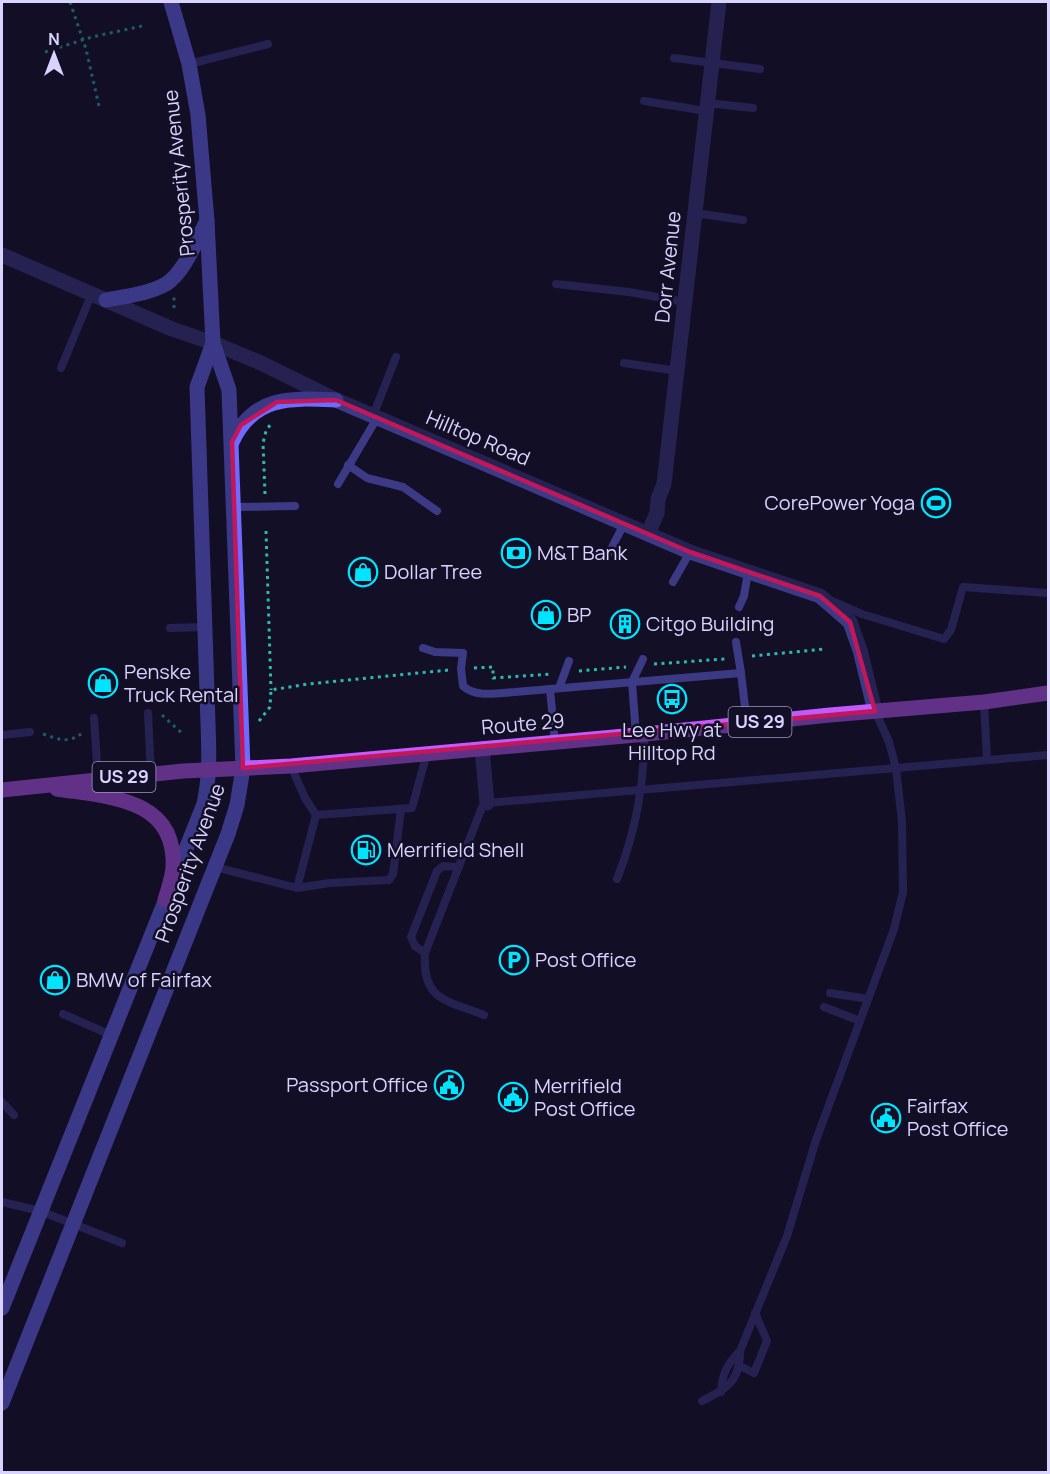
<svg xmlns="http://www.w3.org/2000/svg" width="1050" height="1474" font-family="Manrope,sans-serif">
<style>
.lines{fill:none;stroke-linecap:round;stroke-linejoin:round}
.path{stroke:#2fb8b0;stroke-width:3;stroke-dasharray:3 4.5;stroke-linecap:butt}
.service{stroke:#3d3a85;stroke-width:8}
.minor{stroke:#3d3a85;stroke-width:15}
.tertiary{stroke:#3d3a85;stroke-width:15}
.secondary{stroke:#6f6bff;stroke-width:15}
.primary{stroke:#c25bff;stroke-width:15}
.marked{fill:none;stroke:#c2185b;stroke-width:4.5;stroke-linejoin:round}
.labels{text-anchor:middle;stroke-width:5;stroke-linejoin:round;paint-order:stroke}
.shield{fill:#130f26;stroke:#9e99be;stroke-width:1.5}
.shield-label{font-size:18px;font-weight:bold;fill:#d9d4ff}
.street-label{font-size:20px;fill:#d9d4ff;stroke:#130f26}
.poi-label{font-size:20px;fill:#d9d4ff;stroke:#130f26;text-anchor:start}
</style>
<rect width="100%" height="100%" fill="#130f26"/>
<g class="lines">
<g class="path">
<polyline points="70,2 86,49 99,106"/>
<polyline points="45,52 92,37 142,26"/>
<polyline points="174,308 174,297"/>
<polyline points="265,494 263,443 266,431 272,422"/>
<polyline points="266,531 271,690"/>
<polyline points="752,656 825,649"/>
<polyline points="654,664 725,659"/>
<polyline points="474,668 493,667 493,678 552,674"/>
<polyline points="579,671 626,667"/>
<polyline points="162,715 183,734"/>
<polyline points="259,721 270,707 271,690 308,684 449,670"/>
<path d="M43,734c15,5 24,10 38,0"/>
</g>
<g class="service">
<polyline points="674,58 760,69"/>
<polyline points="189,64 268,44"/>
<polyline points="644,101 706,111"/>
<polyline points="707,103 753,108"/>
<polyline points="695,213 743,220"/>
<polyline points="556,284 629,292 685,302"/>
<polyline points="624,363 677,371"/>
<polyline points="61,368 92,293"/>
<polyline points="373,416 396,357"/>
<polyline points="348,465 367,478 403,487 437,511"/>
<polyline points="338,484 377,418"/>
<polyline points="234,507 295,506"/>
<polyline points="609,553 624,524"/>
<polyline points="673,582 690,552"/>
<polyline points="832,601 862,614 944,639 951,630 963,587 1048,593"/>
<polyline points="739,607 744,596 748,572"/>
<polyline points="170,628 205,627"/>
<polyline points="736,642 741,673"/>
<path d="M423,648l12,4 28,1 -2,16 2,17c13,12 35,7 52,6l226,-19 6,51"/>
<polyline points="559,688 569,661"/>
<polyline points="550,689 555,743"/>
<polyline points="984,702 987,759"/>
<polyline points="148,713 151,774"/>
<polyline points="94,718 98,779"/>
<polyline points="2,735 30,732"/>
<polyline points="636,735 632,682 643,659"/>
<polyline points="316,815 412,808 427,753"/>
<polyline points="215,867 297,888 316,815 305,798 291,766"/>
<path d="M617,879c18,-45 28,-97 27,-144"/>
<polyline points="297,888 330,883 389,880 393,874 401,809"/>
<polyline points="425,953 415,946 411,937 437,871 443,866 459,867"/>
<polyline points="830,993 868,999"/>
<polyline points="824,1007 860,1021"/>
<polyline points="63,1014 111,1035"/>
<path d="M484,1015c-38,-15 -62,-14 -59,-62l54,-138 3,-8 5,-4 561,-48"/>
<polyline points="2,1102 14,1115"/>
<polyline points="2,1202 40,1211 122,1243"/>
<polyline points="740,1366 754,1373 767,1341 755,1313"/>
<path d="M721,1392c1,-18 6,-28 19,-41l47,-115 29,-96 78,-211 9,-37 -1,-70 -6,-54 -7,-26 -14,-31"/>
<path d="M702,1401c26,-13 38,-20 38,-50"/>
</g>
<g class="minor">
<polyline points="648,534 657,513 658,499 664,484 719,2"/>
<polyline points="482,749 487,803"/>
</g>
<polyline class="tertiary" points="2,255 172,329 213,343 261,363 336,400 690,552 820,596 850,622 860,650 875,711"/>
<g class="secondary">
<path d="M106,300c20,-4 42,-6 60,-16 18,-11 31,-45 41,-63"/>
<path d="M232,442c22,-47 59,-44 104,-42"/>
<path d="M2,1308l202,-504c6,-27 5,-53 4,-81l-11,-336 16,-44"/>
<polyline points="2,1403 228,834 237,805 243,768 229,390 213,343 207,221 198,115 189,64 171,2"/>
</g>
<g class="primary">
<path d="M57,789c52,8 120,9 116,79 -1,11 -5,21 -8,32"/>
<polyline points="2,790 183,771 291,766 636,735 830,715 984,702 1048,693"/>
</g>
</g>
<path d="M0 0H1050V1474H0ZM336,400l354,152 130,44 30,26 25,89 -632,57 -11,-326 9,-17 36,-23z" fill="#130f26" fill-opacity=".55" fill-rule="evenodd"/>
<path class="marked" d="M336,400l354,152 130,44 30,26 25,89 -632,57 -11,-326 9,-17 36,-23z"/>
<defs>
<g id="stadium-ring" transform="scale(1.5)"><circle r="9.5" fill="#130f26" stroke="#00e5ff" stroke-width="1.5"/><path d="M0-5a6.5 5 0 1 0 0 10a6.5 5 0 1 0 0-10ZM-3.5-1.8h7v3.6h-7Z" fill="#00e5ff"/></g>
<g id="bank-ring" transform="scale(1.5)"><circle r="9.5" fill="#130f26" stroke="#00e5ff" stroke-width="1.5"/><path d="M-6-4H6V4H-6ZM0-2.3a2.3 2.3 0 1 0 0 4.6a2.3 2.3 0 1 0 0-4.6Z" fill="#00e5ff"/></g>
<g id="shop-ring" transform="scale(1.5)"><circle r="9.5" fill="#130f26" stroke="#00e5ff" stroke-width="1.5"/><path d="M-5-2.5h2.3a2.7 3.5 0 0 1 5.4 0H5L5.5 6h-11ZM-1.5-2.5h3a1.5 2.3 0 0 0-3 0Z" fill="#00e5ff"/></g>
<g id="building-ring" transform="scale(1.5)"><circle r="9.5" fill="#130f26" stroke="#00e5ff" stroke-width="1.5"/><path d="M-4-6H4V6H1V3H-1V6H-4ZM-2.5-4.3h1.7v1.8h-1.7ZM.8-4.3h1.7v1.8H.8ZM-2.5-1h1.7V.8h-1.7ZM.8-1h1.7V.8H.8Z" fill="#00e5ff"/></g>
<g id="bus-ring" transform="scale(1.5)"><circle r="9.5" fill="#130f26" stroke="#00e5ff" stroke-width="1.5"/><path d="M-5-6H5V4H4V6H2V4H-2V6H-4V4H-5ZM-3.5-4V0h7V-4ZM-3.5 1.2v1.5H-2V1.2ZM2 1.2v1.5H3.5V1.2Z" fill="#00e5ff"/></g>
<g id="fuel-ring" transform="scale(1.5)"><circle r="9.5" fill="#130f26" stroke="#00e5ff" stroke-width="1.5"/><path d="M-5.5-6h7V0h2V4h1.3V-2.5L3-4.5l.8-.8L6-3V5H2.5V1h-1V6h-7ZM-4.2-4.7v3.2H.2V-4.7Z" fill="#00e5ff"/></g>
<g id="parking-ring" transform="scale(1.5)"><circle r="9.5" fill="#130f26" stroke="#00e5ff" stroke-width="1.5"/><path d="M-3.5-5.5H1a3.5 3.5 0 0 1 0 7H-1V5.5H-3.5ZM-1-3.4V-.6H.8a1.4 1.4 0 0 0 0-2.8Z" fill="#00e5ff"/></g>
<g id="civic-ring" transform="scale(1.5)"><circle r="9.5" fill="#130f26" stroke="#00e5ff" stroke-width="1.5"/><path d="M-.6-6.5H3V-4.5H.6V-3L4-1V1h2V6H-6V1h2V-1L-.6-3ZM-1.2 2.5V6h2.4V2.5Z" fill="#00e5ff"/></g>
</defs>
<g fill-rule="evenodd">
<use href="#stadium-ring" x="936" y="503"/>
<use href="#bank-ring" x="516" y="553"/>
<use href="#shop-ring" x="363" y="572"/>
<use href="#shop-ring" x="546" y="615"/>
<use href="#building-ring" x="625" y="624"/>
<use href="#shop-ring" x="103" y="683"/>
<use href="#bus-ring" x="672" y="699"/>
<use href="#fuel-ring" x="366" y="850"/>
<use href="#parking-ring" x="514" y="960"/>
<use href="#shop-ring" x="55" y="980"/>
<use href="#civic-ring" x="449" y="1085"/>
<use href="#civic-ring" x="513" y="1097"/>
<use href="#civic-ring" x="886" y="1118"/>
</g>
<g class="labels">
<g class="shield">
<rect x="728.5" y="707" width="63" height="30" rx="4.5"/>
<rect x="92.5" y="762" width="63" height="30" rx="4.5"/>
</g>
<g class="shield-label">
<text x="760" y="728">US 29</text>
<text x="124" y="783">US 29</text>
</g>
<g class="street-label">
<text transform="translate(179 173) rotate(-96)" y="7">Prosperity Avenue</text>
<text transform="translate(668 267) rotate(-84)" y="7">Dorr Avenue</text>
<text transform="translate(478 438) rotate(23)" y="7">Hilltop Road</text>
<text transform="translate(523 724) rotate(-5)" y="7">Route 29</text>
<text transform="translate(190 863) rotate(-70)" y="7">Prosperity Avenue</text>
</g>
<g class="poi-label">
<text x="915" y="510" text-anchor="end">CorePower Yoga</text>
<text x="537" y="560">M&amp;T Bank</text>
<text x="384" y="579">Dollar Tree</text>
<text x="567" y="622">BP</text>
<text x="646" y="631">Citgo Building</text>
<text x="124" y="679">Penske<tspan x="124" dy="23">Truck Rental</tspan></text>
<text x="672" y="737" text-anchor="middle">Lee Hwy at<tspan x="672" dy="23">Hilltop Rd</tspan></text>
<text x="387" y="857">Merrifield Shell</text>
<text x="535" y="967">Post Office</text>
<text x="76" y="987">BMW of Fairfax</text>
<text x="428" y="1092" text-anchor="end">Passport Office</text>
<text x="534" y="1093">Merrifield<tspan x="534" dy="23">Post Office</tspan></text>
<text x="907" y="1113">Fairfax<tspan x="907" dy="23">Post Office</tspan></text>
</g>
</g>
<rect width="1050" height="1474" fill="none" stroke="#d9d4ff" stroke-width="6"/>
<g transform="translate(54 54)" stroke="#130f26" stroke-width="4.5" paint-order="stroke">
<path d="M0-4.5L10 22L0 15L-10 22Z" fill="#d9d4ff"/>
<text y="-9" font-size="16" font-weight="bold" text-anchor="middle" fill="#d9d4ff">N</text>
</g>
</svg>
